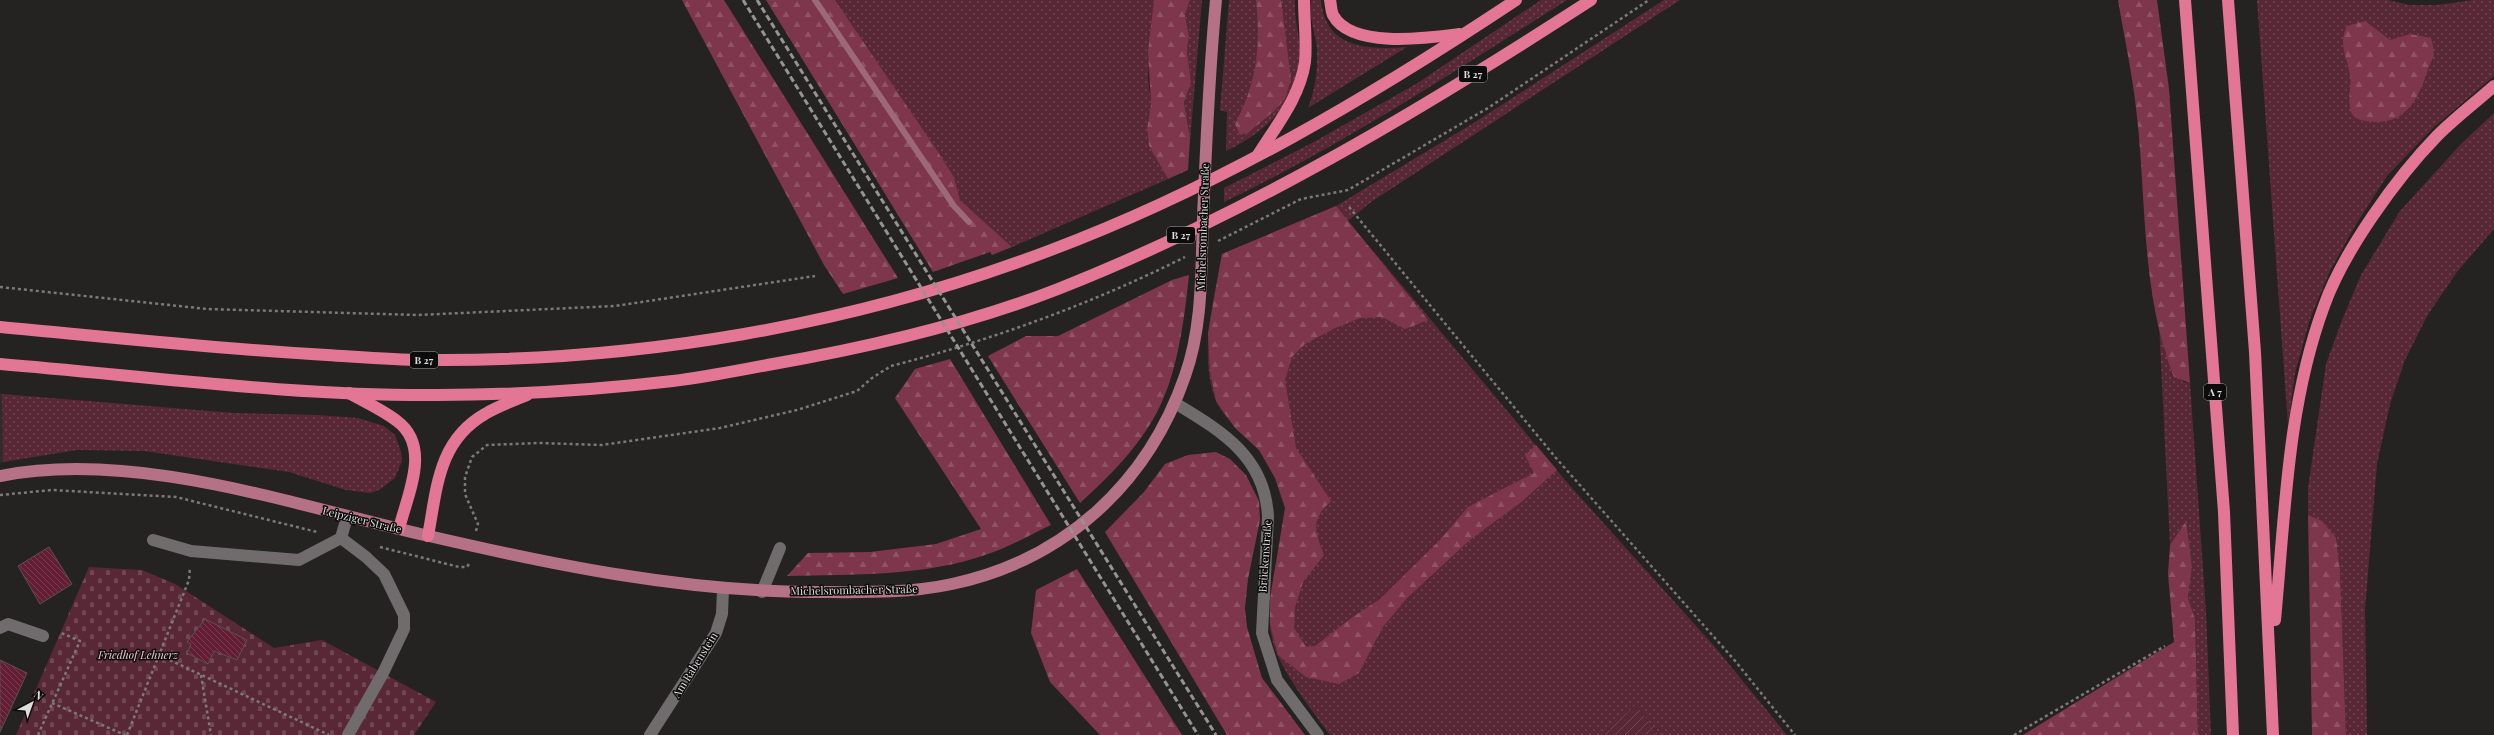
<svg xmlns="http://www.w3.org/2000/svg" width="2494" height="735" font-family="'Playfair Display',serif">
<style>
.built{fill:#342a2d}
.grass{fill:url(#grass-dots)}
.forest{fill:url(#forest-firs)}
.cemetery{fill:url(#cemetery-stones)}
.garden{fill:url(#garden-furrows)}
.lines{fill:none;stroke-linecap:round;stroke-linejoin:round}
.stream{stroke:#9c6979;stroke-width:6}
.building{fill:url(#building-back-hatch);stroke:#565353}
.path{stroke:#7c797a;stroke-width:2.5;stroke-dasharray:3 3;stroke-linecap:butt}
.minor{stroke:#706c6d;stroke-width:12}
.major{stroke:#b57185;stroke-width:12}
.highway{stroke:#e37595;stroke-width:12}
.rail{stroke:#969393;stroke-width:3;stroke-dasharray:6 3;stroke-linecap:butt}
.labels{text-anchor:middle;stroke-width:3;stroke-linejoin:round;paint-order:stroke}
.shield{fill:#0d0c0c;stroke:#a09e9e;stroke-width:1}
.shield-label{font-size:10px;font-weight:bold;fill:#dfdcdd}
.street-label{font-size:11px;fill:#dfdcdd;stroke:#0d0c0c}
.park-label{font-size:11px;font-style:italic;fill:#f1c4ce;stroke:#0d0c0c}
</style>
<defs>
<pattern id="grass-dots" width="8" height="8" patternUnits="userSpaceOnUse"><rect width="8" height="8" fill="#592836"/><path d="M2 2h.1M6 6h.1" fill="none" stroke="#704753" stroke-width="1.8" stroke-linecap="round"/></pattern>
<pattern id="forest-firs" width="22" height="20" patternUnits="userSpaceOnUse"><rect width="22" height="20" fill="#7e364c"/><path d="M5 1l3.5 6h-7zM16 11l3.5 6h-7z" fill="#905265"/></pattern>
<pattern id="cemetery-stones" width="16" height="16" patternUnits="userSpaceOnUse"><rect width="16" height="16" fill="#592836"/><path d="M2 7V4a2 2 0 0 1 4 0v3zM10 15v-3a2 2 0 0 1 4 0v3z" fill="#704753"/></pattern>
<pattern id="garden-furrows" width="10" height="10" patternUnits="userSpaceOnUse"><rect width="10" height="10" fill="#592836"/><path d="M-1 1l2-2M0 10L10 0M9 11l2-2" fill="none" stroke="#704753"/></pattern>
<pattern id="building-back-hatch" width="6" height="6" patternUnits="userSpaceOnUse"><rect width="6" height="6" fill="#631d35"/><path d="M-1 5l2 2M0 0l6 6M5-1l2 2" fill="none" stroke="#793d52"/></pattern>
</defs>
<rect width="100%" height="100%" fill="#252222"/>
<polygon class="built" points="0,393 2,394 3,462 0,463"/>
<g class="grass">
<polygon points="835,0 1154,0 1148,77 1151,104 1147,129 1149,146 1168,179 1012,247 960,200 954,177"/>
<polygon points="1190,0 1202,0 1189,153 1190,138 1184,101 1191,81 1187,51 1189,36 1185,15"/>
<path d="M1229,0h66c-1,16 3,30 5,46 5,50 -32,86 -74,105l1,-39 -7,-2z"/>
<path d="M1311,0h10c4,49 47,50 86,47l-99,61c7,-18 10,-38 9,-58 -1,-16 -9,-34 -6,-50z"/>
<path d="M1541,0h26c-112,71 -223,145 -343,202v-14l88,-45 104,-59z"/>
<path d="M1664,0h16l-309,202 -23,19 223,266 144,160 72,88h-128l-23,-30 -34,30h-272c-17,-23 -50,-66 -57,-92 -6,-23 -3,-47 1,-69 3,-21 12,-44 11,-66 -1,-16 -16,-45 -25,-58 -13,-17 -35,-28 -44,-49 -18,-46 -2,-101 6,-147l114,-48 136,-82z"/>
<polygon points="2257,0 2388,0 2409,5 2437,5 2474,0 2494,0 2494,76 2433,128 2387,176 2355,226 2330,271 2310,319 2295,373 2288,425"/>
<polygon points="2494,113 2494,229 2457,272 2427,316 2405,360 2390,404 2377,464 2365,609 2367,735 2346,735 2340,570 2336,538 2308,515 2308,488 2326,364 2342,320 2361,275 2400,211 2461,144"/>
<polygon points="2159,324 2165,353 2183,382 2190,383 2206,612 2211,735 2198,735 2195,619 2188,598 2192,567 2185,522 2170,545"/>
<polygon points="2,394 234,413 317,415 358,418 384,426 395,435 401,452 402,461 395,478 379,490 370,493 346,490 289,472 144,451 77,450 3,462"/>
</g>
<g class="forest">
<polygon points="682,0 724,0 898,278 843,294 824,265"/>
<polygon points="766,0 835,0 936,149 954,177 960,200 1012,247 992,255 990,252 933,272"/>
<polygon points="1154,0 1190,0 1185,15 1189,36 1187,51 1191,82 1184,102 1190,138 1188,170 1168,179 1149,146 1147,129 1151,104 1148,52"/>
<path d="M1256,0h25l10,79 -6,20 -11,12 -25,21 -9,3 -5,-11c22,-41 26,-78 21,-124z"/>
<path d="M2118,0h39l12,89 21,294 -16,-6c-34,-85 -27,-180 -38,-269 -4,-36 -12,-72 -18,-108z"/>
<path d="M2365,21l25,19 20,-6 21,4c6,21 1,18 -5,37 -10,30 -25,52 -61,46 -5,-1 -12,-3 -14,-9 -4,-13 1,-25 -1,-37 -3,-19 -12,-31 -3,-49z"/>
<path d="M1336,206l92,114 -23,9 -23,-12 -22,1 -25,10 -30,16 -13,13 -7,23 11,68 35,53c-21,20 -16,29 -7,54l-21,27 -8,25 -1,21 12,19 9,-1 35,-27 30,-20 59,-58 29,-34 66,-34 -9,-18 11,-10 21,25 -37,33 -49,36 -64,59 -25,30 -23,45 -20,11 -33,-7 -28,-22 -8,-31v-25l15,-91 -10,-30 -16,-28 -24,-22 -19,-27 -6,-30 -2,-38 14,-79z"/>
<path d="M1189,275c-4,40 -11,93 -28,129 -18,39 -50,71 -81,99l-92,-147 38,-20h32l114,-56z"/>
<path d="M950,359l101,166c-20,9 -41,22 -63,29 -64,23 -135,20 -201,22l21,-23 62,-1 66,-8 45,-15 -86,-131 20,-29z"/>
<polygon points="1216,452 1230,459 1246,475 1259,501 1260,520 1248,579 1245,608 1247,627 1262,678 1305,735 1227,735 1105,532 1144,492 1165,464 1188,455"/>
<polygon points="2308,515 2322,521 2336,538 2340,570 2346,735 2312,735"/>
<polygon points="2186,521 2192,567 2188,598 2195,619 2198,735 2023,735 2174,642 2168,574 2170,545"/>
<polygon points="1077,569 1182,735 1100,735 1050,682 1031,633 1036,590"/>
</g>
<polygon class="cemetery" points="89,567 142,570 175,584 274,648 322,640 436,702 414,735 16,735"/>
<polygon class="garden" points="1636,705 1659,735 1602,735"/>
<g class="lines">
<polyline class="stream" points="815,0 954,206 969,222"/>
</g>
<g class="building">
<polygon points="49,547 72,584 40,604 18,566"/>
<polygon points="205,619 247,640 237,660 214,651 208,664 187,653 191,644 187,642"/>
<polygon points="0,660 27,673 0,732"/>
</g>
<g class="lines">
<g class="path">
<polyline points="1349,207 1556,458 1736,662 1795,735"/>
<polyline points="1218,241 1301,199 1348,190 1488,108 1649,0"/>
<polyline points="0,287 207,309 418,315 615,306 815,276"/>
<polyline points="0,495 52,490 176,497 317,532"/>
<path d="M476,531l2,-7 -13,-30v-17l7,-20 15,-12 52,-2 63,2 118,-17 77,-18 60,-19 15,-13 19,-12c101,-26 200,-62 294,-109"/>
<polyline points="380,547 459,567 467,567 470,562"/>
<polyline points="159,655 329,735"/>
<polyline points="201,675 211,735"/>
<polyline points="52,703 125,735"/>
<polyline points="38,735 80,641 59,632"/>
<polyline points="127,735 189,580 190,567"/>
<polyline points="2014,735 2165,646"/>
</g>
<g class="minor">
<path d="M1175,403c46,28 90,53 93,114l-6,116 15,47 41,55"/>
<polyline points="341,538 366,557 384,574 404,615 404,629 383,673 348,735"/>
<polyline points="153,540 191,551 299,560 341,538 347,517"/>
<polyline points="762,592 780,548"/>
<polyline points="0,628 8,624 43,636"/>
<polyline points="650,735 716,633 722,614 723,589"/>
</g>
<path class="major" d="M0,476c136,-27 296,30 429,60 125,29 252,55 381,56 47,0 96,2 142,-8 113,-24 196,-101 233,-208 18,-50 16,-106 18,-158 3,-73 6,-146 13,-218"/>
<g class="highway">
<path d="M1330,0c1,4 1,11 3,15 18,34 95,23 126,19"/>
<polyline points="2185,0 2224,512 2233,735"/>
<polyline points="2228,0 2255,352 2273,735"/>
<path d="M1258,155c18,-29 42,-58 47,-93 2,-20 -1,-42 -1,-62"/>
<path d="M0,327c109,10 218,22 327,28 32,2 65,5 97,5 213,2 428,-34 627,-110 165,-62 319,-153 465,-250"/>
<path d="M0,364c145,12 292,32 437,31 79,0 158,-5 236,-14 33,-4 67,-11 100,-17 97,-17 193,-39 285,-75 188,-74 363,-179 533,-289"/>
<path d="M349,393c16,9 34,17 48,28 35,26 10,74 2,108"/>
<path d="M428,536c9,-48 10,-95 57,-122 13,-8 28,-13 42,-19"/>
<path d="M2275,620c10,-105 12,-214 49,-314 19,-54 73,-129 113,-170 18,-18 38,-33 57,-50"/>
</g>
<g class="rail">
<polyline points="743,0 1198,735"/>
<polyline points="757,0 1216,735"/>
</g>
</g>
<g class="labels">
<g class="shield">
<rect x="1459" y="66" width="28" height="16" rx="3"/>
<rect x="1167" y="227" width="28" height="16" rx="3"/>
<rect x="410" y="352" width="28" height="16" rx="3"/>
<rect x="2204" y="384" width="22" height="16" rx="3"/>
</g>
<g class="shield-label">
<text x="1473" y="78">B 27</text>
<text x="1181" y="239">B 27</text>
<text x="424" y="364">B 27</text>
<text x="2215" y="396">A 7</text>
</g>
<g class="street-label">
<text transform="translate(1203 227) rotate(-88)" y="4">Michelsrombacher Straße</text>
<text transform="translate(362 520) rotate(14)" y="4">Leipziger Straße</text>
<text transform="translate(1265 556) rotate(-86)" y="4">Brückenstraße</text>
<text transform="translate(854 590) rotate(-1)" y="4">Michelsrombacher Straße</text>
<text transform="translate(695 665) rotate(-58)" y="4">Am Rabenstein</text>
</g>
<g class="park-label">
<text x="138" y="659">Friedhof Lehnerz</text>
</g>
</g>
<g transform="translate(32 703) rotate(41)" stroke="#0d0c0c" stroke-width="3" paint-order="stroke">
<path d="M0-3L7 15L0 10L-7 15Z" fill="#dfdcdd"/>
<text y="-6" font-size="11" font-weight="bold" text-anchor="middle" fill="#dfdcdd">N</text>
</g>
</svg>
